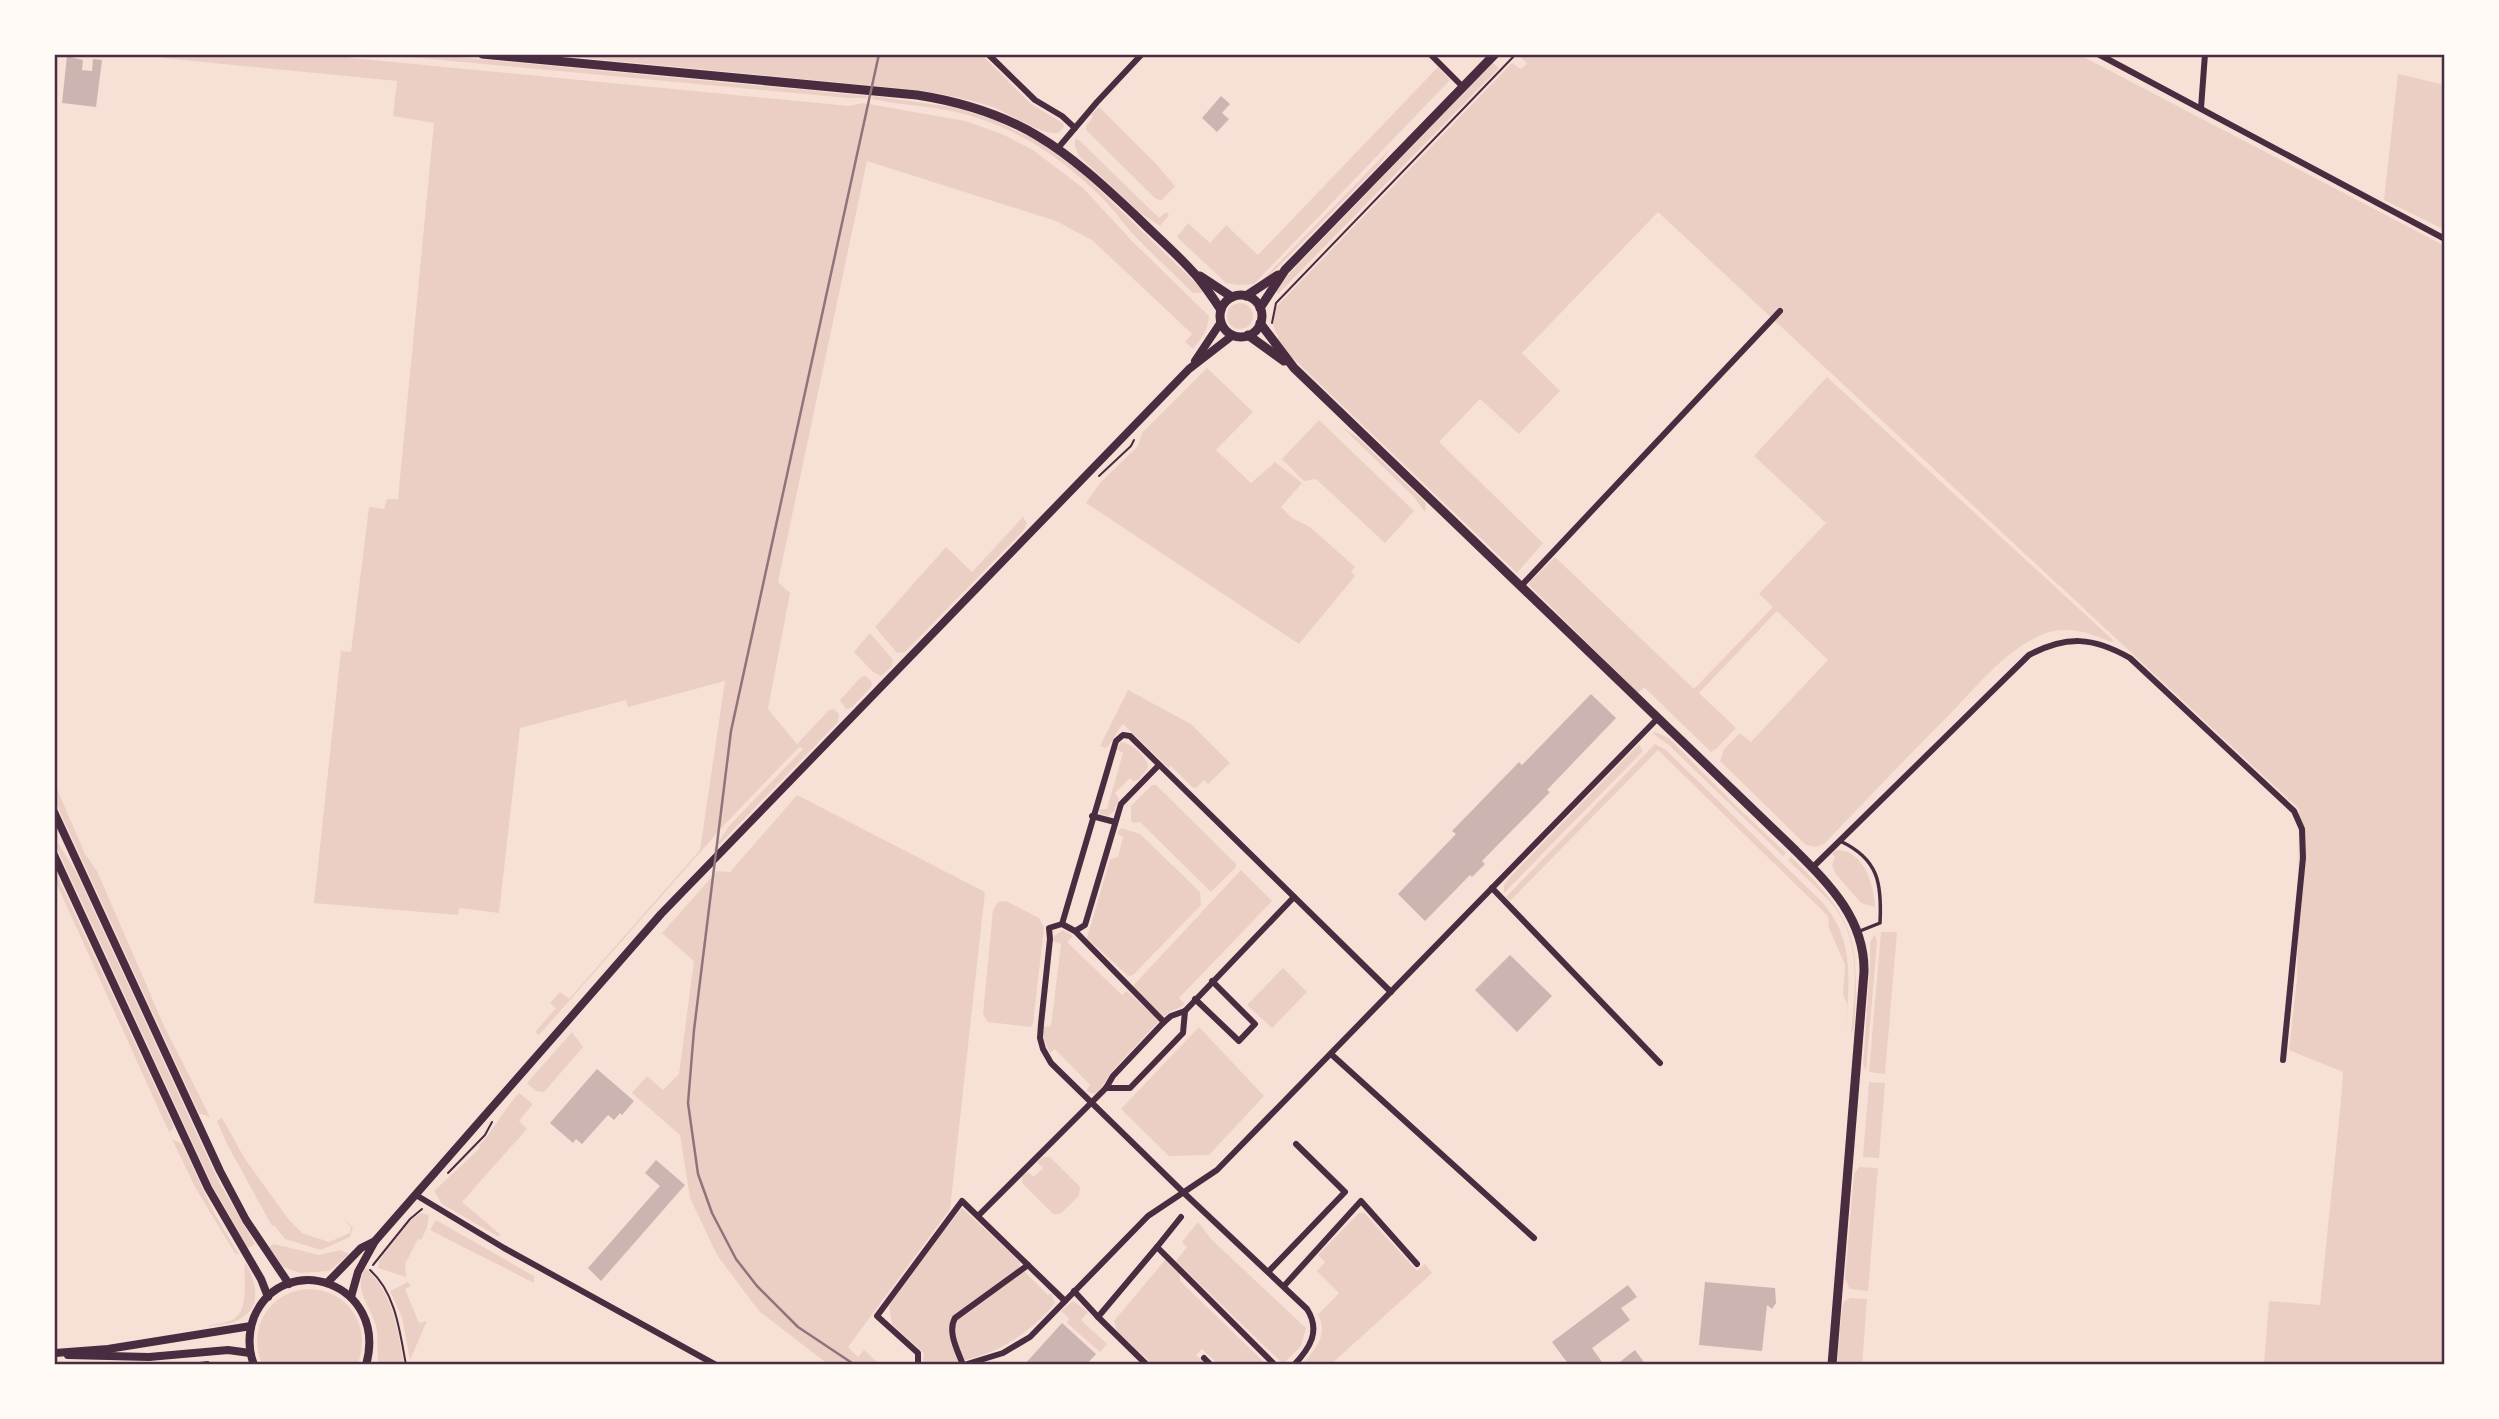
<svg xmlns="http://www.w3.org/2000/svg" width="2499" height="1419" font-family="Cabin,sans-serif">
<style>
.green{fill:#ebcfc5}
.building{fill:#ccb4b1}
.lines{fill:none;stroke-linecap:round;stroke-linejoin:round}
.path{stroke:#4a2c40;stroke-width:2}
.service{stroke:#4a2c40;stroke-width:3.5}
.minor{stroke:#4a2c40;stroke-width:6}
.tertiary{stroke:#4a2c40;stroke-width:8}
.secondary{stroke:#4a2c40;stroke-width:9}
.rail{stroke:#8f747c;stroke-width:2.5}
.neatline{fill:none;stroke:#4a2c40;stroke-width:2.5}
</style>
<rect width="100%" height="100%" fill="#f7e1d7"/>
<g class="green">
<path d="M163,54h173l16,4 497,48 14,-3 102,18 37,13 31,16 50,38 49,53 77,75c-1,14 -7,22 -16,33l-8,-7 7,-8 -100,-94 -36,-19 -189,-60 -89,421 12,11 -22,116 29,35 32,-34 5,-1 5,5 -1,8 -125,129 16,-25 74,-77 -4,-2 -74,77 -186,211 -4,-3 21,-24 -6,-5 10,-11 9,7 131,-149 25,-169 -97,26 -2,-7 -106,28 -21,185 -40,-5 -1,7 -144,-12 27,-252 10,1 18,-145 15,2 3,-10h11l36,-376 -41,-7 4,-35 -234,-23z"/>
<polygon points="377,54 425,54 868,96 867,98 848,98"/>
<path d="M542,54h439l50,50 32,19 1,4 -6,6c-18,2 -47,-19 -65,-26 -25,-8 -50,-13 -76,-17z"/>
<path d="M1520,54h558l367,192v1119h-181l5,-64 51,4 21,-205 2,-28 -54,-22 8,-71 2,-170 -641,-597 -136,141 38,38 -41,43 -39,-35 -41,43 104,101 -26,30 -242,-232 4,-4c-8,-9 -6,-19 -3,-30l236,-244 9,6 6,-6 -8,-7z"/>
<polygon points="1493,63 1499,68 1278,294 1275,291 1284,279"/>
<polygon points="1438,67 1450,80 1254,284 1238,285 1226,283 1177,237 1188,223 1210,243 1226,225 1258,255"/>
<polygon points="2398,74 2445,85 2445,230 2384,200"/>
<path d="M873,96l80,11 41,13 44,21 46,34 121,117 -12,1c-19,-19 -39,-37 -58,-57 -11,-11 -20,-25 -31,-36 -38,-39 -83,-70 -136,-85 -31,-9 -64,-9 -96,-16z"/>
<polygon points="1099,107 1156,164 1175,186 1162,200 1156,199 1086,130 1086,126 1093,117 1091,115"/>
<polygon points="1075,139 1079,140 1159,218 1166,212 1169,215 1160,226 1139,212 1079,156 1075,147"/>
<polygon points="1391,148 1379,165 1266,279 1262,280"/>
<circle cx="1240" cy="316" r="13"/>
<polygon points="1207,368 1253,412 1216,450 1251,483 1275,462 1302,483 1281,507 1292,518 1310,527 1355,567 1351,572 1355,576 1299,644 1086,503 1100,483 1138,446 1142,433"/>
<path d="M1827,377l287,264 -3,1c-23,-10 -48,-18 -72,-6 -35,16 -62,50 -88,77 -43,43 -85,87 -127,131l-8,3 -10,-2 -86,-84 4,-12 15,-15h2l10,8 77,-82 -51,-49 -78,82 37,35 -19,20 -6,4 -67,-65 -6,6 -110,-109 27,-27 139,132 79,-82 -14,-13 67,-71 -72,-67z"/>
<polygon points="1319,420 1414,511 1385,543 1316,479 1304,481 1282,459"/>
<polygon points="1341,426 1359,439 1426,503 1425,512 1414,497"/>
<polygon points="1023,517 1027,523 1024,530 905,652 897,653 875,627 946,547 972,572"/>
<polygon points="870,633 893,660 892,666 881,676 873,672 854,652"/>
<polygon points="866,676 871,681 872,686 851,708 846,709 840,700 861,677"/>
<path d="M1128,690l63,34 39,39 -22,21 -4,-4 -8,8 -4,-1 -21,-21 -2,2 -46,-44c-6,6 -10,18 -17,24l-6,-2z"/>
<polygon points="1655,732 1669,738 1735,805 1786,853 1783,856 1670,746 1652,733"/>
<path d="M1121,742c11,1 27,15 27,26l-10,12 -5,1 -3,-3 -15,15 4,6 -5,12 -6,5 -8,-2 -1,-5h8l16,-56 -6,-4z"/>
<polygon points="1639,744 1643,751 1504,893 1504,885 1508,879"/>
<path d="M1655,744l11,6 153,149c38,39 30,86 26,136l2,-31 -4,-9 2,-30 -16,-37 -1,-12 -170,-166 -148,151 -4,-4z"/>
<polygon points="54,782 85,854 97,871 165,1028 210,1117 199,1113 54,799"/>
<polygon points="1152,785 1156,785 1236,864 1236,867 1211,892 1140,822 1134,823 1131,821 1131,806"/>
<polygon points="797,795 985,892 950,1209 848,1347 858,1357 864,1350 880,1365 829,1365 759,1311 717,1255 690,1198 680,1135 632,1093 647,1076 663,1090 679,1074 694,961 662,933 717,871 730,872"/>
<polygon points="1122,828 1140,834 1200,892 1201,905 1133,975 1128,976 1087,938 1110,859 1118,857 1123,837 1118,834 1118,831"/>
<polygon points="58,843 76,872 219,1182 255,1244 248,1248 212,1185 55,844"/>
<path d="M1836,850c28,0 38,34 39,57l-14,-4 -25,-29 -4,-9 3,-8 -3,-3z"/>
<path d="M1791,857c65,63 69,82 63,171l-3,6c4,-47 12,-92 -20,-131 -13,-15 -29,-29 -43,-43z"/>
<polygon points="54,869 173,1125 173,1129 169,1132 54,878"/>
<path d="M1241,870l31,31 -93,97 6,6c-9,7 -13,4 -23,15l-31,-31z"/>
<polygon points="1006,901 1039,918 1044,927 1033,1024 1030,1027 988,1022 983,1014 993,910 998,902"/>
<polygon points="1063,930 1073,936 1067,942 1122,995 1127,991 1159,1021 1113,1070 1098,1092 1094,1094 1086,1091 1090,1085 1055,1049 1050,1053 1044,1039 1044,1027 1051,1026 1061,944 1053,941 1054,936"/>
<polygon points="1881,932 1897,932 1885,1074 1869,1072"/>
<polygon points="1875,934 1877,942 1866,1072 1863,1064 1870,968 1870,942"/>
<polygon points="1283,968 1307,992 1272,1028 1247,1005"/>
<polygon points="1199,1027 1264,1096 1209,1155 1169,1156 1121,1109"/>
<polygon points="572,1032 583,1047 544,1092 536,1091 527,1083"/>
<polygon points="1869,1082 1885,1083 1879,1158 1863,1157"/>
<path d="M519,1093l14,11 -14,17 8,8 -65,73 39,33 -4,1 -55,-32 -8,-13 46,-43 -1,-2c15,-17 25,-36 40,-53z"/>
<polygon points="222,1118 245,1159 289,1220 302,1233 329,1242 350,1233 351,1228 343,1218 353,1228 350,1237 321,1250 285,1239 274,1225 272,1226 227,1144 217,1121"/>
<polygon points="172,1139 182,1144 213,1211 239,1255 235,1253 196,1189"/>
<polygon points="1043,1157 1050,1157 1080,1187 1079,1196 1060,1214 1053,1214 1022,1183 1022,1176 1028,1172 1034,1177 1043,1168 1037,1162"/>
<polygon points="1859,1167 1878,1168 1868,1291 1850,1289 1845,1279 1854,1174"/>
<path d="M962,1208l58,54 -1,4 29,29 3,-2 4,10c-34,41 -79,62 -132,62l1,-12 -32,-29 -3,-18 25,-38z"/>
<polygon points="421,1213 429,1215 427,1228 421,1240 418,1239 405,1264 406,1277 378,1268 379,1261 411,1220"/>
<path d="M1359,1213h5l3,3 50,55 8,-7 7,9 -102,92h-29c14,-15 29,-31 16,-52l2,1 20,-21 -22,-22 8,-9 -7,-7z"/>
<polygon points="436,1220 534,1276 534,1283 430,1230"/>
<polygon points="1198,1222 1212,1240 1306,1328 1301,1346 1283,1364 1176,1261 1187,1247 1182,1242"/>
<polygon points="274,1244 319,1255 340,1250 349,1254 329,1271 300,1273 283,1267 269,1247"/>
<polygon points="1165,1260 1180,1274 1180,1281 1267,1365 1219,1365 1202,1349 1196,1355 1206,1365 1153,1365 1117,1331 1114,1321"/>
<path d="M245,1262c13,22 18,50 -12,60 -9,3 -19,3 -28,5 8,-4 19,-3 27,-7 18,-8 11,-43 13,-58z"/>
<path d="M365,1268c28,24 33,62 39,97h-25c-3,-13 0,-26 -3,-39 -6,-22 -23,-35 -11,-58z"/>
<polygon points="408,1282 411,1286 405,1289 419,1323 427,1321 410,1360 402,1317 390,1291"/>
<path d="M309,1289c40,1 64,39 48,76h-95c-15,-37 7,-74 47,-76z"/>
<polygon points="1850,1298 1867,1299 1862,1365 1837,1365 1842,1308 1844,1302"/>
<polygon points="1073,1301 1088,1312 1081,1320 1107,1344 1100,1352 1067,1323 1069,1318 1061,1311"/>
</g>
<g class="building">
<polygon points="67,56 83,60 82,70 92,71 93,59 102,60 96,107 62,103"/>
<polygon points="1221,96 1230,104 1222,113 1229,119 1217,132 1202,118"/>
<polygon points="1591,694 1616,718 1547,790 1550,792 1482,861 1485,864 1472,877 1470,875 1425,921 1398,894 1456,834 1452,831 1519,762 1522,765"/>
<polygon points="1510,955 1552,996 1517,1032 1475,990"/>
<polygon points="597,1069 634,1101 622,1115 620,1113 614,1120 608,1115 582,1144 576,1139 573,1143 550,1123"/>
<polygon points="656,1160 685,1185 601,1281 588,1268 660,1186 645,1173"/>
<polygon points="1705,1282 1775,1288 1776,1303 1772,1309 1767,1305 1762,1351 1699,1345"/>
<polygon points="1628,1285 1637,1297 1621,1308 1630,1320 1592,1348 1604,1365 1569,1365 1552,1342"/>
<polygon points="1062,1323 1096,1354 1086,1365 1024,1365"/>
<polygon points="1635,1350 1646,1365 1616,1365"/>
</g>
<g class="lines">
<g class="path">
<polyline points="1272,323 1276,303 1516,54"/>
<polyline points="1099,476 1131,446 1134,440"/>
<polyline points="448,1173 485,1135 492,1122"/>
<polyline points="373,1265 410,1219 422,1209"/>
<path d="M370,1270c26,23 30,63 36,95"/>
<polyline points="183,1365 208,1362 211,1365"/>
</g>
<path class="service" d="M1840,841c39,18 42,43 40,82l-20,8"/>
<g class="minor">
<polyline points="988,54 1035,100 1062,116 1075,128"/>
<polyline points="1430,54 1463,87"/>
<polyline points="2098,54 2445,239"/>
<polyline points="2201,108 2205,54"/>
<polyline points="1058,148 1097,102 1142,54"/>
<polyline points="1521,586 1780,311"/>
<polyline points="1092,816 1115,822"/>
<path d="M1813,867l216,-212c38,-20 64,-18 101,3l164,153 8,18 1,29 -20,202"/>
<polyline points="1492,888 1660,1063"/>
<polyline points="1062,924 1075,931 1164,1022"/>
<polyline points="1075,931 1085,925 1121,804 1159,765"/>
<polyline points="1195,999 1239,1041 1255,1024 1212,981"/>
<polyline points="1331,1054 1534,1238"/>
<polyline points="1106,1088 1130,1088 1183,1033 1185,1011"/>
<polyline points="416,1195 504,1248 716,1365"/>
<polyline points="978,1216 1106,1088 1113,1076 1164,1022 1171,1016 1185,1011 1294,897"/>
<polyline points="1181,1217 1157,1247 1275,1365"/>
<polyline points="1269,1271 1345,1192 1296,1144"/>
<polyline points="1284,1286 1361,1201 1417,1264"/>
<polyline points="1074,1291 1098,1317 1157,1247"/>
<polyline points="1098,1317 1147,1365"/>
<polyline points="1204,1358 1211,1365"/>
<polyline points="918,1365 918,1353 877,1316 962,1201 1065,1301"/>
<path d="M963,1365c-5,-14 -16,-33 -8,-47l73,-53"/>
<polyline points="964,1365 1003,1353 1030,1337 1148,1216 1217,1170 1657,719"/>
<path d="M1294,1365c16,-17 27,-34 13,-56l-123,-116 -133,-130 -8,-14 -3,-11 1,-14 9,-85 -1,-11 13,-4 54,-183 7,-6 7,1 261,256"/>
</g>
<g class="tertiary">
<polyline points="1195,361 1221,322"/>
<polyline points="54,812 220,1171 246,1220 289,1284"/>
<polyline points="54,855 208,1188 261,1279 268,1297"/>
<polyline points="327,1283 361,1248 375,1241"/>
<polyline points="351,1297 358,1272 375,1241 661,914 1189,369 1233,335"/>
<polyline points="55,1353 108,1349 251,1326"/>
<polyline points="68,1355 149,1357 228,1350 250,1353"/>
<path d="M254,1365c-6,-16 -6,-32 0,-48 30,-69 135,-34 112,48"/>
</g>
<g class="secondary">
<path d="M482,54l435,41c103,16 148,54 221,123 18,18 37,34 54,53 11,11 20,26 29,39"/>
<polyline points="1200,276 1232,297"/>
<circle cx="1241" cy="316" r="21"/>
<polyline points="1246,296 1278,275"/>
<polyline points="1260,308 1285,270 1495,54"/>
<path d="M1260,323l34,45 500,481c35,35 71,70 70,123l-32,393"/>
<polyline points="1248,335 1284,361"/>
</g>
<polyline class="rail" points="855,1365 798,1327 757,1286 736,1259 712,1213 698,1174 688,1103 694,1030 731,731 879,54"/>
</g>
<rect width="2499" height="1419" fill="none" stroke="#fffaf5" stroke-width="112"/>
<rect x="56" y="56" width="2387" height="1307" class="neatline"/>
</svg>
